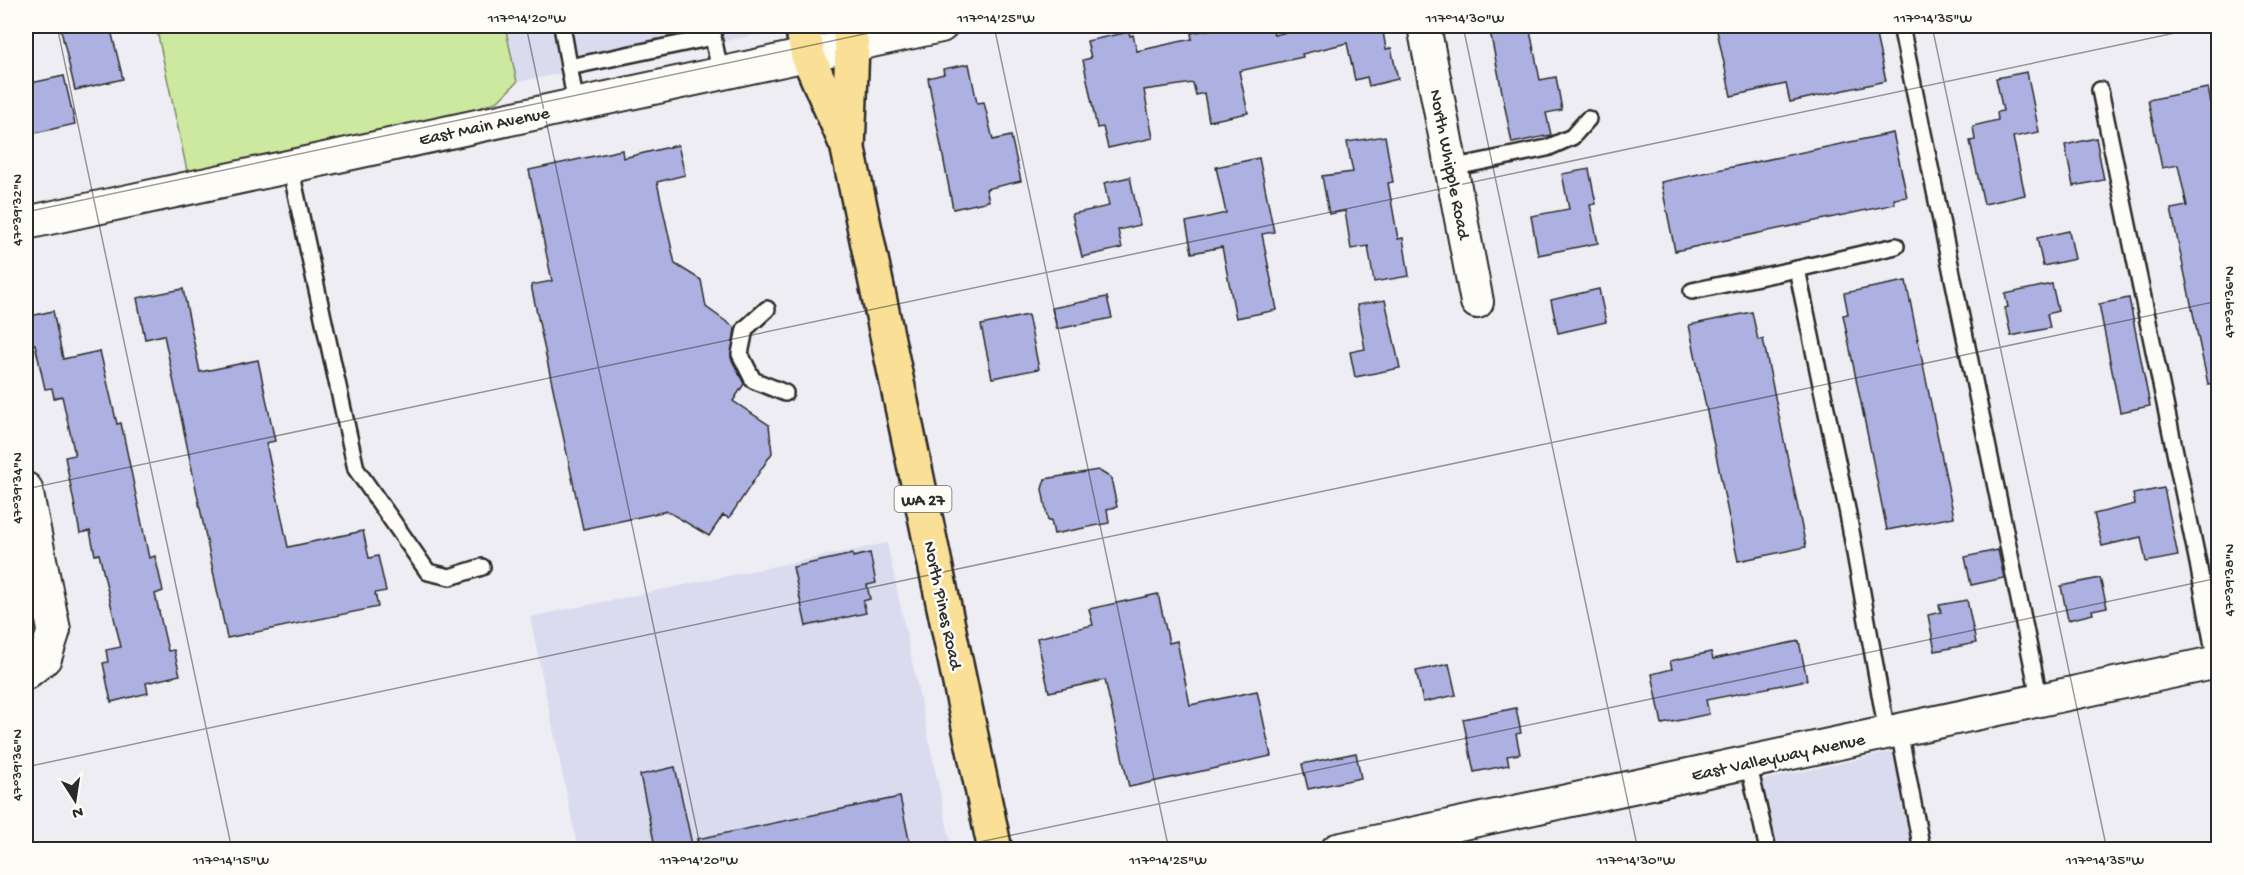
<svg xmlns="http://www.w3.org/2000/svg" width="2244" height="875" font-family="'Gochi Hand',sans-serif">
<style>
.built{fill:#dadbee}
.green{fill:#cde89f;stroke:#7c8a65;stroke-width:1.5}
.building{fill:#acb1e2;stroke:#2b2b2b;stroke-width:1.5}
.lines{fill:none;stroke-linecap:round;stroke-linejoin:round}
.service-casing{stroke:#2b2b2b;stroke-width:20}
.minor-casing{stroke:#2b2b2b;stroke-width:36}
.primary-casing{stroke:#2b2b2b;stroke-width:38}
.service{stroke:#fdfcf7;stroke-width:15}
.minor{stroke:#fdfcf7;stroke-width:32}
.primary{stroke:#fadf96;stroke-width:33}
.ticks{fill:none;stroke:#2b2b2b;stroke-width:1.5;stroke-opacity:0.45}
.labels{text-anchor:middle;stroke-width:5;stroke-linejoin:round;paint-order:stroke}
.shield{fill:#fdfcf7;stroke:#6a6a68;stroke-width:1.5}
.shield-label{font-size:16px;font-weight:bold;fill:#2b2b2b}
.street-label{font-size:18px;fill:#2b2b2b;stroke:#fdfcf7}
.neatline{fill:none;stroke:#2b2b2b;stroke-width:2}
.ticks-label{font-size:15px;text-anchor:middle;fill:#2b2b2b}
</style>
<rect width="100%" height="100%" fill="#ededf3"/>
<filter id="ink" filterUnits="userSpaceOnUse"><feTurbulence type="fractalNoise" baseFrequency=".0167" numOctaves="2"/><feDisplacementMap in="SourceGraphic" scale="12" xChannelSelector="R" yChannelSelector="G"/><feConvolveMatrix kernelMatrix="1 2 1 2 8 2 1 2 1" color-interpolation-filters="sRGB"/></filter>
<g filter="url(#ink)">
<g class="built">
<polygon points="505,26 774,26 761,34 517,82"/>
<polygon points="887,543 952,849 578,849 530,617"/>
<polygon points="1910,748 1933,849 1758,849 1744,784"/>
</g>
<g class="green">
<polygon points="156,26 505,26 517,82 498,101 439,123 189,180"/>
<polygon points="26,560 39,624 33,642 26,647"/>
</g>
<g class="building">
<polygon points="60,26 110,26 123,79 75,90"/>
<polygon points="1229,26 1272,26 1274,35 1312,26 1382,26 1386,49 1391,48 1398,79 1369,86 1367,77 1355,80 1347,43 1302,54 1303,57 1239,71 1248,113 1209,121 1204,93 1196,95 1193,83 1144,90 1153,138 1108,148 1103,127 1097,128 1083,60 1091,58 1087,41 1129,32 1130,36 1133,35 1137,51 1192,39 1191,33"/>
<polygon points="1489,26 1529,26 1540,80 1556,77 1562,110 1546,113 1551,135 1512,143"/>
<polygon points="1716,26 1874,26 1886,81 1790,102 1786,84 1731,96"/>
<polygon points="969,64 977,103 984,102 993,140 1011,136 1021,181 986,189 989,201 953,209 928,78 944,74 943,69"/>
<polygon points="2027,72 2039,132 2013,137 2025,195 1984,204 1970,141 1975,140 1973,126 1998,120 1997,112 2003,111 1996,78"/>
<polygon points="64,76 75,124 26,135 26,84"/>
<polygon points="2208,88 2218,140 2218,383 2208,384 2171,209 2187,206 2178,165 2162,168 2148,100"/>
<polygon points="1893,133 1907,197 1894,199 1895,204 1675,251 1661,182"/>
<polygon points="1385,136 1393,182 1388,183 1398,239 1403,238 1409,276 1374,282 1368,246 1351,249 1345,211 1329,214 1322,176 1353,172 1347,142"/>
<polygon points="2096,138 2104,180 2073,186 2065,145"/>
<polygon points="678,145 685,175 657,182 675,264 701,280 706,307 735,328 731,358 744,384 733,401 769,425 772,453 729,518 723,515 709,536 667,511 583,529 531,285 552,281 529,170 622,150 623,158"/>
<polygon points="1259,158 1274,232 1262,234 1277,310 1236,318 1222,247 1192,253 1186,222 1226,213 1216,167"/>
<polygon points="1589,169 1596,204 1590,205 1598,243 1538,255 1531,216 1569,209 1562,174"/>
<polygon points="1130,177 1140,225 1118,230 1122,248 1082,257 1072,214 1109,206 1104,183"/>
<polygon points="2069,231 2075,259 2043,266 2037,238"/>
<polygon points="1906,281 1954,517 1887,530 1843,315 1848,314 1844,293"/>
<polygon points="2052,284 2058,311 2047,314 2050,328 2011,336 2005,308 2008,307 2005,294"/>
<polygon points="183,289 200,372 258,360 275,441 266,443 288,547 363,531 369,558 378,556 386,591 375,593 378,607 227,638 164,335 145,339 137,298"/>
<polygon points="1599,289 1606,322 1558,333 1551,300"/>
<polygon points="1107,297 1112,318 1057,329 1052,308"/>
<polygon points="2129,298 2150,406 2120,412 2099,304"/>
<polygon points="1385,300 1400,368 1355,377 1350,352 1365,349 1357,305"/>
<polygon points="53,311 63,359 100,351 117,424 121,423 149,558 155,556 163,591 155,594 168,651 174,650 180,675 146,683 148,693 111,702 103,663 108,662 106,650 121,647 99,554 95,555 90,531 80,533 65,457 75,455 62,396 54,398 52,388 45,389 35,344 26,346 26,317"/>
<polygon points="1752,312 1758,340 1763,339 1806,547 1738,561 1689,325"/>
<polygon points="1028,315 1039,369 992,378 981,325"/>
<polygon points="1098,470 1111,478 1117,507 1107,509 1109,523 1054,534 1051,520 1048,521 1042,489 1045,479"/>
<polygon points="2164,488 2178,556 2146,562 2141,537 2102,546 2094,514 2135,504 2133,494"/>
<polygon points="1998,550 2004,578 1971,585 1965,557"/>
<polygon points="870,553 876,583 867,585 870,599 863,601 866,613 806,626 793,567 853,554 853,557"/>
<polygon points="2100,578 2107,607 2092,610 2093,614 2068,620 2061,586"/>
<polygon points="1158,594 1169,643 1177,641 1190,705 1257,691 1271,756 1129,787 1105,680 1049,692 1037,638 1093,625 1089,609"/>
<polygon points="1967,600 1976,643 1935,651 1928,615 1941,612 1939,605"/>
<polygon points="1799,641 1807,680 1706,700 1709,714 1662,724 1652,674 1672,669 1670,661 1711,652 1713,659"/>
<polygon points="1449,664 1456,695 1423,702 1416,671"/>
<polygon points="1516,708 1521,733 1516,734 1520,754 1507,756 1509,765 1474,772 1463,719"/>
<polygon points="1356,753 1361,778 1308,789 1302,764"/>
<polygon points="675,767 693,849 666,849 665,844 655,846 640,775"/>
<polygon points="900,797 911,849 698,849 697,839"/>
</g>
<g class="lines">
<g class="service-casing">
<g id="service">
<polyline points="562,26 576,105"/>
<polyline points="714,26 713,37 721,76"/>
<polyline points="1901,26 2040,701"/>
<polyline points="569,67 713,37"/>
<polyline points="2100,90 2198,563 2216,663"/>
<polyline points="290,166 356,469 428,572 450,577 482,567"/>
<polyline points="1451,168 1547,148 1572,137 1588,119"/>
<polyline points="1797,269 1896,246"/>
<polyline points="1692,291 1797,269 1848,514 1887,733"/>
<polyline points="767,309 745,329 740,354 753,380 785,393"/>
<polyline points="1899,731 1922,850"/>
<polyline points="1748,762 1768,850"/>
<polyline points="1449,826 1454,850"/>
</g>
</g>
<g class="minor-casing">
<g id="minor">
<polyline points="1424,26 1477,302"/>
<path d="M26,223c305,-66 611,-129 915,-197"/>
<polyline points="26,489 54,630 45,658 26,673"/>
<polyline points="1337,850 2218,662"/>
</g>
</g>
<g class="primary-casing">
<g id="primary">
<polyline points="802,26 808,56 845,141"/>
<polyline points="848,26 852,46 848,149 995,850"/>
</g>
</g>
<use href="#service" class="service"/>
<use href="#minor" class="minor"/>
<use href="#primary" class="primary"/>
</g>
</g>
<path class="ticks" d="M57,26l175,824M526,26l175,824M994,26l175,824M1463,26l175,824M1932,26l175,824M26,212l876,-186M26,489l2182,-463M26,767l2192,-466M942,850l1276,-272"/>
<g class="labels">
<rect class="shield" x="894.5" y="486" width="57" height="26" rx="4.5"/>
<g class="shield-label">
<text x="923" y="505">WA 27</text>
</g>
<g class="street-label">
<text transform="translate(484 125) rotate(-12)" y="6">East Main Avenue</text>
<text transform="translate(1451 164) rotate(79)" y="6">North Whipple Road</text>
<text transform="translate(944 605) rotate(78)" y="6">North Pines Road</text>
<text transform="translate(1778 756) rotate(-12)" y="6">East Valleyway Avenue</text>
</g>
</g>
<rect width="2244" height="875" fill="none" stroke="#fdfcf7" stroke-width="66"/>
<g transform="translate(75 800) rotate(168)" stroke="#fdfcf7" stroke-width="4.5" paint-order="stroke">
<path d="M0-4.5L10 22L0 15L-10 22Z" fill="#2b2b2b"/>
<text y="-9" font-size="16" font-weight="bold" text-anchor="middle" fill="#2b2b2b">N</text>
</g>
<rect x="33" y="33" width="2178" height="809" class="neatline"/>
<g class="ticks-label">
<text x="527" y="22">117°14'20"W</text>
<text x="996" y="22">117°14'25"W</text>
<text x="1465" y="22">117°14'30"W</text>
<text x="1933" y="22">117°14'35"W</text>
<text transform="translate(16 210) rotate(-90)" y="5">47°39'32"N</text>
<text transform="translate(2228 302) rotate(-90)" y="5">47°39'36"N</text>
<text transform="translate(16 488) rotate(-90)" y="5">47°39'34"N</text>
<text transform="translate(2228 580) rotate(-90)" y="5">47°39'38"N</text>
<text transform="translate(16 765) rotate(-90)" y="5">47°39'36"N</text>
<text x="231" y="864">117°14'15"W</text>
<text x="699" y="864">117°14'20"W</text>
<text x="1168" y="864">117°14'25"W</text>
<text x="1636" y="864">117°14'30"W</text>
<text x="2105" y="864">117°14'35"W</text>
</g>
</svg>
